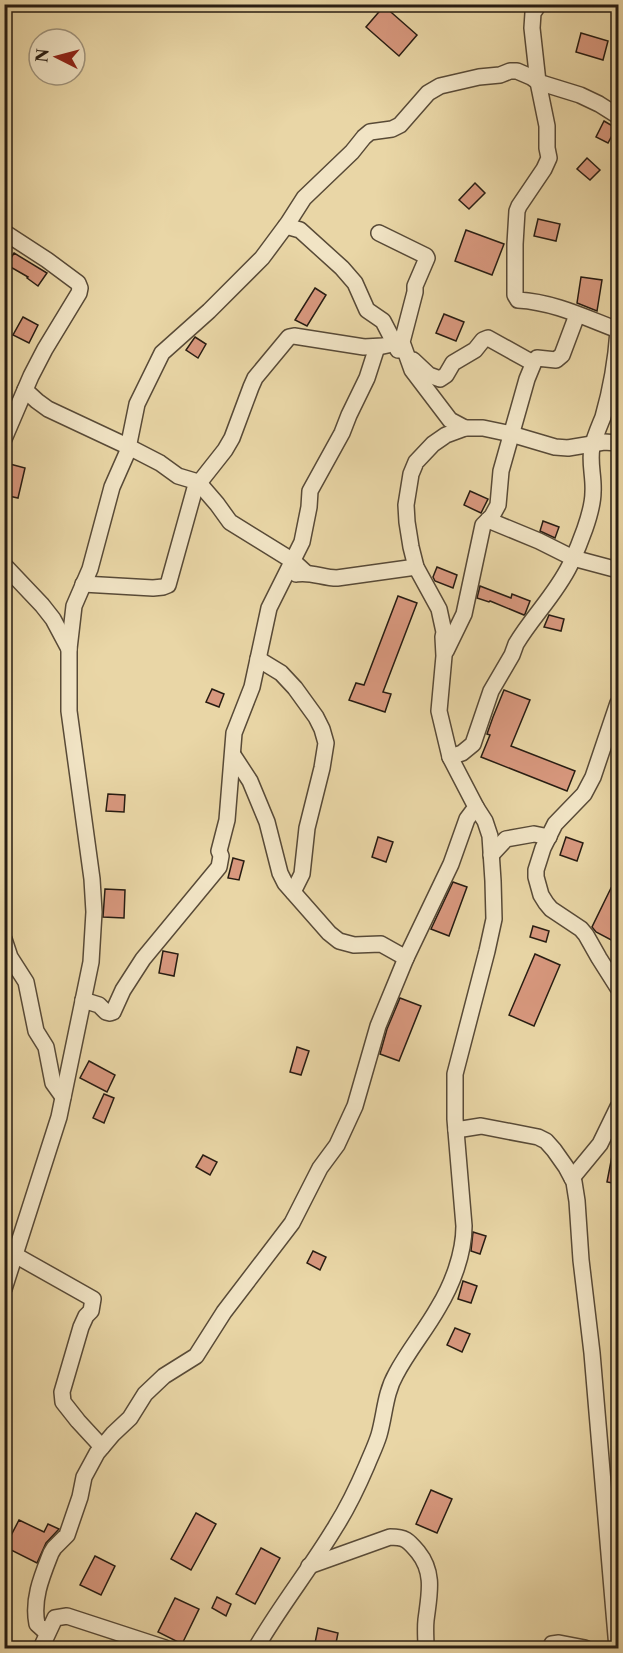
<svg xmlns="http://www.w3.org/2000/svg" width="623" height="1653" font-family="'Libre Caslon Text',serif">
<style>
.building{fill:#d8987e;stroke:#271c12;stroke-width:1.5}
.lines{fill:none;stroke-linecap:round;stroke-linejoin:round}
.minor-casing{stroke:#584a37;stroke-width:18}
.minor{stroke:#f1e4c5;stroke-width:15}
</style>
<rect width="100%" height="100%" fill="#e9d6a6"/>
<filter id="stains"><feTurbulence type="fractalNoise" baseFrequency=".00333" numOctaves="4"/><feColorMatrix values="0 0 0 0 .2 0 0 0 0 .09 0 0 0 0 .02 0 0 0 .5 -.17"/></filter>
<radialGradient id="worn" r=".72"><stop offset=".6" stop-color="#630" stop-opacity="0"/><stop offset="1" stop-color="#630" stop-opacity=".3"/></radialGradient>
<g class="building">
<polygon points="384,6 417,35 399,56 366,27"/>
<polygon points="581,33 608,41 603,60 576,52"/>
<polygon points="604,121 616,128 608,143 596,137"/>
<polygon points="587,158 600,170 590,180 577,169"/>
<polygon points="475,183 485,193 469,209 459,200"/>
<polygon points="538,219 560,224 556,241 534,236"/>
<polygon points="466,230 504,244 492,275 455,261"/>
<polygon points="14,253 47,273 38,286 27,278 28,277 7,265"/>
<polygon points="581,277 602,280 597,311 577,303"/>
<polygon points="315,288 326,295 307,326 295,320"/>
<polygon points="444,314 464,322 456,341 436,333"/>
<polygon points="23,317 38,325 29,343 13,335"/>
<polygon points="195,337 206,344 198,358 186,350"/>
<polygon points="10,464 25,468 18,498 4,495 4,488"/>
<polygon points="470,491 488,499 481,513 464,505"/>
<polygon points="543,521 559,527 555,538 540,531"/>
<polygon points="437,567 457,575 453,588 435,581 433,577"/>
<polygon points="480,586 511,598 512,594 530,601 525,614 524,615 490,601 489,602 477,598"/>
<polygon points="398,596 417,603 383,692 391,694 385,712 349,700 356,683 364,685"/>
<polygon points="549,615 564,619 561,631 544,627"/>
<polygon points="212,689 224,694 219,707 206,702"/>
<polygon points="504,690 530,700 511,746 575,771 567,791 481,757 490,735 487,734 493,717"/>
<polygon points="108,794 125,795 124,812 106,811"/>
<polygon points="378,837 393,842 386,862 372,857"/>
<polygon points="566,837 583,843 577,861 560,855"/>
<polygon points="233,858 244,861 239,880 228,878"/>
<polygon points="453,882 467,887 449,936 431,929"/>
<polygon points="611,888 618,892 618,936 615,942 596,932 592,927"/>
<polygon points="105,889 125,890 124,918 103,917"/>
<polygon points="533,926 549,931 546,942 530,937"/>
<polygon points="163,951 178,954 174,976 159,973"/>
<polygon points="535,954 560,965 534,1026 509,1015"/>
<polygon points="400,998 421,1006 399,1061 380,1054 387,1029"/>
<polygon points="297,1047 309,1051 301,1075 290,1072"/>
<polygon points="89,1061 115,1075 107,1092 80,1078"/>
<polygon points="104,1094 114,1098 104,1123 93,1118"/>
<polygon points="613,1151 618,1152 618,1184 607,1182"/>
<polygon points="203,1155 217,1162 210,1175 196,1167"/>
<polygon points="473,1232 486,1236 480,1254 471,1251"/>
<polygon points="313,1251 326,1257 320,1270 307,1263"/>
<polygon points="463,1281 477,1286 471,1303 458,1299"/>
<polygon points="455,1328 470,1334 462,1352 447,1345"/>
<polygon points="431,1490 452,1499 437,1533 416,1524"/>
<polygon points="196,1513 216,1524 191,1570 171,1559"/>
<polygon points="19,1520 44,1532 48,1524 59,1529 46,1543 37,1563 5,1547"/>
<polygon points="261,1548 280,1558 255,1604 236,1594"/>
<polygon points="95,1556 115,1566 101,1595 80,1585"/>
<polygon points="217,1597 231,1604 226,1616 212,1608"/>
<polygon points="175,1598 199,1609 182,1644 158,1632"/>
<polygon points="318,1628 338,1633 335,1648 314,1648"/>
</g>
<g class="lines">
<g class="minor-casing">
<g id="minor">
<path d="M539,4l-6,9 -1,15 6,54 9,44v22l2,10 -5,11 -25,37 -2,5 -2,33v51l3,5c36,2 68,18 100,30"/>
<polyline points="286,226 300,230 342,268 355,283 367,310 383,321 398,350"/>
<polyline points="4,232 47,260 78,283 80,288 79,293 45,349 31,376 4,439"/>
<polyline points="379,233 426,256 427,258 415,286 415,292 402,342 412,370 450,420 465,428"/>
<polyline points="413,360 429,375 440,379 446,375 453,363 475,350 483,340 488,338 533,363"/>
<polyline points="25,390 37,401 48,409 129,447 160,463 178,476 198,482 217,504 230,522 293,561 305,572"/>
<polyline points="488,520 539,541 573,558 618,570"/>
<polyline points="4,565 42,605 53,619 69,649"/>
<path d="M296,574c14,-3 27,4 41,4l79,-11"/>
<polyline points="83,584 153,588 163,587 168,585 195,488 225,450 232,438 251,387 255,378 289,337 294,336 364,347 383,346 402,342"/>
<polyline points="446,651 464,614 483,525 492,516 498,505 501,471 527,379 534,362 537,358 556,360 562,355 577,315"/>
<polyline points="258,659 281,673 295,688 316,717 322,729 326,743 322,768 307,828 302,874 293,892"/>
<polyline points="618,703 593,777 584,794 555,824 543,848 536,870 536,877 541,895 546,903 551,909 581,929 586,935 599,958 618,988"/>
<polyline points="233,755 250,781 267,822 280,873 285,883 329,933 339,941 354,945 381,944 406,958"/>
<path d="M450,757l12,-4 11,-9 18,-53 21,-36 4,-11c16,-27 40,-50 54,-79 9,-19 23,-53 23,-73 1,-16 -4,-29 -1,-45 3,-11 7,-20 11,-30 8,-28 13,-57 15,-86"/>
<polyline points="491,855 506,839 534,834 549,837"/>
<polyline points="4,939 10,957 26,982 36,1031 46,1047 53,1083 63,1097"/>
<polyline points="83,1000 99,1005 106,1012 110,1013 113,1012 123,990 143,959 219,867 221,856 219,851 227,820 234,733 252,687 269,608 302,542 309,507 310,491 342,433 349,415 367,378 377,347"/>
<polyline points="456,1130 481,1126 538,1137 546,1141 554,1150 566,1167 574,1182 577,1201 581,1260 592,1353 617,1648"/>
<polyline points="572,1178 600,1144 618,1107"/>
<polyline points="15,1255 93,1299 91,1311 86,1316 81,1327 62,1392 63,1402 78,1421 102,1447"/>
<polyline points="4,1289 59,1117 91,962 94,912 92,879 69,711 69,649 74,606 90,569 112,487 127,453 137,404 162,353 209,311 262,258 288,223 304,198 352,152 364,137 370,132 392,129 400,125 428,93 440,86 479,77 500,75 510,71 517,71 531,77 538,82 580,95 599,104 618,116"/>
<path d="M309,1566l81,-29c15,0 18,3 28,15 17,21 11,43 8,68 -1,9 0,19 0,28"/>
<path d="M47,1633l-10,-9c-5,-25 5,-48 14,-71l3,-5 13,-13 13,-38 4,-20 13,-24 16,-19 17,-16 15,-24 19,-18 32,-20 28,-44 68,-89 28,-55 17,-23 18,-39 23,-80 28,-68 45,-94 16,-45 9,-12 -26,-50 -11,-46 5,-55 -1,-19 1,-5 -5,-23 -23,-42 -5,-20 -4,-25 -1,-17 5,-31 5,-12 17,-18 13,-9 19,-7h18l28,6 44,13 13,1 36,-6 14,1"/>
<polyline points="41,1648 55,1618 67,1616 165,1648"/>
<path d="M256,1648c24,-42 55,-80 80,-122 12,-19 22,-40 31,-61 4,-10 9,-20 12,-30 6,-21 6,-42 17,-61 12,-23 29,-43 42,-66 14,-23 26,-54 26,-82l-9,-107v-45l32,-123 7,-32 -1,-38 -3,-45 -5,-15 -9,-14"/>
<polyline points="550,1648 552,1644 559,1643 585,1648"/>
</g>
</g>
<use href="#minor" class="minor"/>
</g>
<rect width="623" height="1653" fill="none" stroke="#e9d6a6" stroke-width="24"/>
<rect x="6" y="6" width="611" height="1641" fill="none" stroke="#271c12" stroke-width="3"/>
<rect x="12" y="12" width="599" height="1629" fill="none" stroke="#271c12" stroke-width="1.5"/>
<g transform="translate(57 57) rotate(276)"><circle r="28" fill="#f1e4c5" stroke="#a0947d" stroke-width="1.5"/>
<path d="M0-4.5L10 22L0 15L-10 22Z" fill="#8f2418"/>
<text y="-9" font-size="16" font-weight="bold" text-anchor="middle" fill="#271c12">N</text>
</g>
<rect width="100%" height="100%" filter="url(#stains)"/>
<rect width="100%" height="100%" fill="url(#worn)"/>
</svg>
